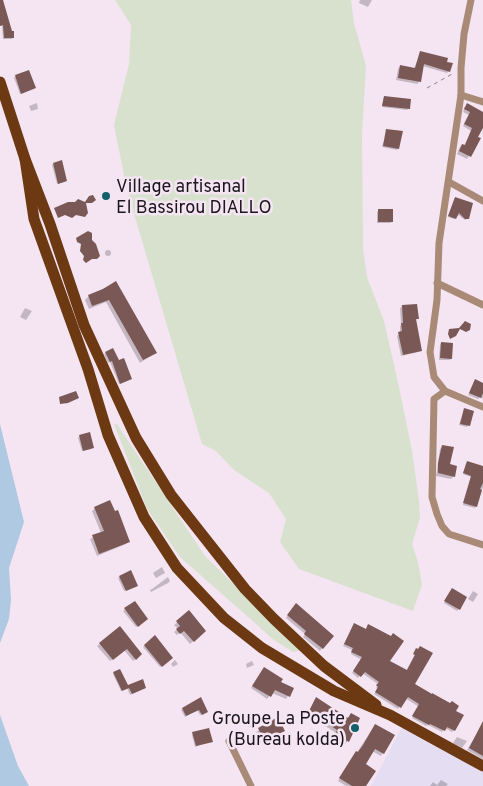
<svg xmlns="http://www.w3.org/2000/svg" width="483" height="786" font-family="Overpass,sans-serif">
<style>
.commercial{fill:#e5ddf2}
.green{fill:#d7e1ce}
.water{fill:#aec9e1}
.shadow{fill:#0003}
.building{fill:#795855}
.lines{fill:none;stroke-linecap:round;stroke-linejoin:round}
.path{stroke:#8c818b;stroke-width:1;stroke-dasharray:4 4;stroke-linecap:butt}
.minor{stroke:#a98a77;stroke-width:7}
.primary{stroke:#6d3913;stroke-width:11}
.poi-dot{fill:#12606b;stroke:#f5e5f3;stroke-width:2}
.labels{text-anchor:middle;stroke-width:5;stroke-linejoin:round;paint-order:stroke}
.poi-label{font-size:18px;fill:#1b161b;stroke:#f5e5f3;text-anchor:start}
</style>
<rect width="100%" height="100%" fill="#f5e5f3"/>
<polygon class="commercial" points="402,727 483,770 483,786 371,786"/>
<g class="green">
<polygon points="115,0 351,0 354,23 366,66 362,136 363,248 367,277 384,321 399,387 412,451 419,501 420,518 412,544 418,562 422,585 413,611 299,569 280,542 286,519 269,493 234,470 216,451 202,444 127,190 114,125 129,64 131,25"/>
<polygon points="114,424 117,424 205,556 302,650 293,652 274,640 180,557 147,509"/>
</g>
<g class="water">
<polygon points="0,424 24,522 9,568 11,600 9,619 0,643"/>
<polygon points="0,715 18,766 29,786 0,786"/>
</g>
<g class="shadow">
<polygon points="360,0 372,0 368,7 359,3"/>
<polygon points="0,6 13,37 12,39 3,39 2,26 0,26"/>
<polygon points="420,53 449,71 447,73 422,66 419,82 417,84 396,80 398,69 400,66 414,69"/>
<polygon points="15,76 34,88 20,94 14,78"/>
<polygon points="384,97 409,108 407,110 382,107"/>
<polygon points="37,103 38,109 31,111 29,106"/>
<polygon points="465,107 483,113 483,125 476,138 479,139 467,159 457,154 460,147 463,145 464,146 471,131 463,126 469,115 463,112"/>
<polygon points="387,131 398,148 397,150 382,147"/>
<polygon points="53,164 66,181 64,182 57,184 52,165"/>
<polygon points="455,198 468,218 465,220 457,214 454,219 448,217"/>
<polygon points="379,210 392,222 390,223 377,223 377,212"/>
<circle cx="108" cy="253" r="3"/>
<polygon points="116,282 155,353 140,363 106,302 89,309 85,300 89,296"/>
<polygon points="402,306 417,319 415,321 421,350 418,352 401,356 397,336 400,333 400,326 401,325 400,308"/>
<polygon points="25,308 32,311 26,320 20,317"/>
<polygon points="441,343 451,359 449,360 439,360 440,345"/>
<polygon points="106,353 118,362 131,379 129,380 119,384 110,362 108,363 104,354"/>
<polygon points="474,382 483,384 483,399 480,397 478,399 468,395"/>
<polygon points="464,410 473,412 467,427 459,425"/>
<polygon points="80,436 92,447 91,449 82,451 78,438"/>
<polygon points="443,446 454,476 451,479 436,476 440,449"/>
<polygon points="466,464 483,467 483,487 475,508 463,505 471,477 463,474"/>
<polygon points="95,508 129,541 126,544 97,556 90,539 101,533 92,511"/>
<polygon points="162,567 165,573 156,578 153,573"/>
<polygon points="120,577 135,587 124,591 118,578"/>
<polygon points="168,577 170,581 168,583 151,592 150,590 152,589"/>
<polygon points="450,591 466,597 457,611 444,603"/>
<polygon points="473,591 478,594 473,602 468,599"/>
<polygon points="134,602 147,619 136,627 123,611"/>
<polygon points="294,607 332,636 320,651 303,637 305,634 286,618"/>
<polygon points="189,612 205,631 190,644 180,632 177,635 174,632 178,629 174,625"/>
<polygon points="353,627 365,630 367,627 388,661 406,671 417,650 414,684 455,711 454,730 452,732 445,728 442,732 428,725 426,726 412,718 419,707 405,698 398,709 374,694 378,689 376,688 378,684 362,673 358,678 352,673 362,660 351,654 352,650 343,646"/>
<polygon points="120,628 141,654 133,661 124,650 110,661 97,646"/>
<polygon points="155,637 171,658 160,667 143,647"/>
<polygon points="175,660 178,664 173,667 171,664"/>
<polygon points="252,661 254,665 247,668 246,664"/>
<polygon points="262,671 279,683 292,689 286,699 272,693 267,699 251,688"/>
<polygon points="114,673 128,687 145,688 130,695 127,688 121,691 113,674"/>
<polygon points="200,699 205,713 200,715 197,710 185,717 181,710"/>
<polygon points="316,699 347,719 351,714 348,741 345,744 334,736 336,733 319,722 321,720 307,714"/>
<polygon points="278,719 283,730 261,743 256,732"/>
<polygon points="483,724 483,759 467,750"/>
<polygon points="375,725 393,736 381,756 372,751 364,764 364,786 346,786 338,781"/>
<polygon points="193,733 211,741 195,747 192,735"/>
<polygon points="457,737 467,741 462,748 453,743"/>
<polygon points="441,780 448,784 446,786 430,786 433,782 437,785"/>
</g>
<g class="building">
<polygon points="0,0 3,0 12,31 14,31 14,38 4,38 3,25 0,26"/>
<polygon points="420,51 448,58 447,62 453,63 450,72 424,64 421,82 398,78 400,65 415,68"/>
<polygon points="29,70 36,88 21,94 15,75"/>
<polygon points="384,96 411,99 410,109 382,106"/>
<polygon points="467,103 483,112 483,128 478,137 481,138 471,157 459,151 462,144 465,145 472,128 464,124 470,112 464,109"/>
<polygon points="386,129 403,131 399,149 383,146"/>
<polygon points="62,160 67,181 58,184 53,163"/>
<polygon points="93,195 96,200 92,203 86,203 88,213 85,217 76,215 72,218 65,215 58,218 54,208 68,202 75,202 78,199 85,202 89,196"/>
<polygon points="455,197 473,203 469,219 465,219 459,213 456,219 448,216"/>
<rect x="378" y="209" width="15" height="13"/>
<polygon points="88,231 92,233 92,240 96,244 100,256 97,259 92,259 86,263 83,260 84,256 80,251 81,244 77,242 76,238"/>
<polygon points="116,281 157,353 143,360 109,300 92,306 88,295 103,289"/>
<polygon points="417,304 419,319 416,319 422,351 403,355 398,332 402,331 401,323 403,323 402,305"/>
<polygon points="465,321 471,324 470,330 466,332 460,329 456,336 450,339 448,334 449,329 459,328"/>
<polygon points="441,342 453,343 452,359 440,358"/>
<polygon points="113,348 119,360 124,358 132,379 120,384 112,361 110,362 105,352"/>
<polygon points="475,379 483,383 483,393 481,398 469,393"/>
<polygon points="76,391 79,398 68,403 60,404 59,397"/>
<polygon points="464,408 474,411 470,426 460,424"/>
<polygon points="90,432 94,448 83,451 79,435"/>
<polygon points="442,445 454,447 450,464 457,466 455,477 438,473 438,463"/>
<polygon points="467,461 483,466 483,483 480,489 482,490 477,507 463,503 471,476 463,473"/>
<polygon points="110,500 115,511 118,510 130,542 99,554 92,535 104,531 94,507"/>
<polygon points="131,570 138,586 126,591 119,576"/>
<polygon points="452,588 467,597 460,610 444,601"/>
<polygon points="135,601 148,619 138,627 124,608"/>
<polygon points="296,603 334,636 323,649 304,634 306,631 287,615"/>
<polygon points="189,610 206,631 194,642 184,631 180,634 176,629 180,626 176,621"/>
<polygon points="354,623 366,629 368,624 391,636 393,633 404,641 390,661 407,670 415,655 413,654 416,648 418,649 420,646 433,653 415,684 432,694 432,693 450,703 452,701 459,706 456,711 464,715 455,731 447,727 445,731 430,724 429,725 412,716 419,704 408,697 401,708 375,692 378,687 376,685 379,682 365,672 361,677 353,671 362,657 351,652 353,648 344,644"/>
<polygon points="120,626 142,654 136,660 127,649 113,660 99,643"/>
<polygon points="155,635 173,658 162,667 144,645"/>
<polygon points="264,667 283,679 281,682 294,688 290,697 275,690 271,697 252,686"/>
<polygon points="120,669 128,685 143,679 146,688 132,694 129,688 122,691 113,672"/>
<polygon points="201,697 208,712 202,715 199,710 186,716 182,708"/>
<polygon points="316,697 348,718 351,713 360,718 349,742 335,734 337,730 321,719 322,717 309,711"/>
<polygon points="278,717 285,731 264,741 258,728"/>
<polygon points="483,721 483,756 469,748"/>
<polygon points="375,724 395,735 384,754 375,749 366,764 376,771 366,786 352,786 339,778 356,751 358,752 363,745"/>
<polygon points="209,728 213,742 196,746 192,732"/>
</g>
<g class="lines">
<polyline class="path" points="427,88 454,73"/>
<g class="minor">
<polyline points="471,0 464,34 461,68 461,95 439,243 437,300 430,352 434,377 445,391 483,407"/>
<polyline points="461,95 483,102"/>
<polyline points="449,182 483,201"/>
<polyline points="437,283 483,305"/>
<polyline points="445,391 434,399 432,497 437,514 442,526 449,534 483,545"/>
<polyline points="229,741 251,786"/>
</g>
<g class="primary">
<polyline points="0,82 25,159 50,224 84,325 136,438 171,495 245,589 274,619 324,666 376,705"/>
<polyline points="25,159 34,219 88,369 108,435 144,517 177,568 224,618 262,648 334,691 390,715 483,766"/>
</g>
</g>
<g class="poi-dot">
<circle cx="106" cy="196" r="5"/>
<circle cx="355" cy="728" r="5"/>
</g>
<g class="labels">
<g class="poi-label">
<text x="116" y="192">Village artisanal<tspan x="116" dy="21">El Bassirou DIALLO</tspan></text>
<text x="345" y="724" text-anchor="end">Groupe La Poste<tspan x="345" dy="21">(Bureau kolda)</tspan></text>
</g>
</g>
</svg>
